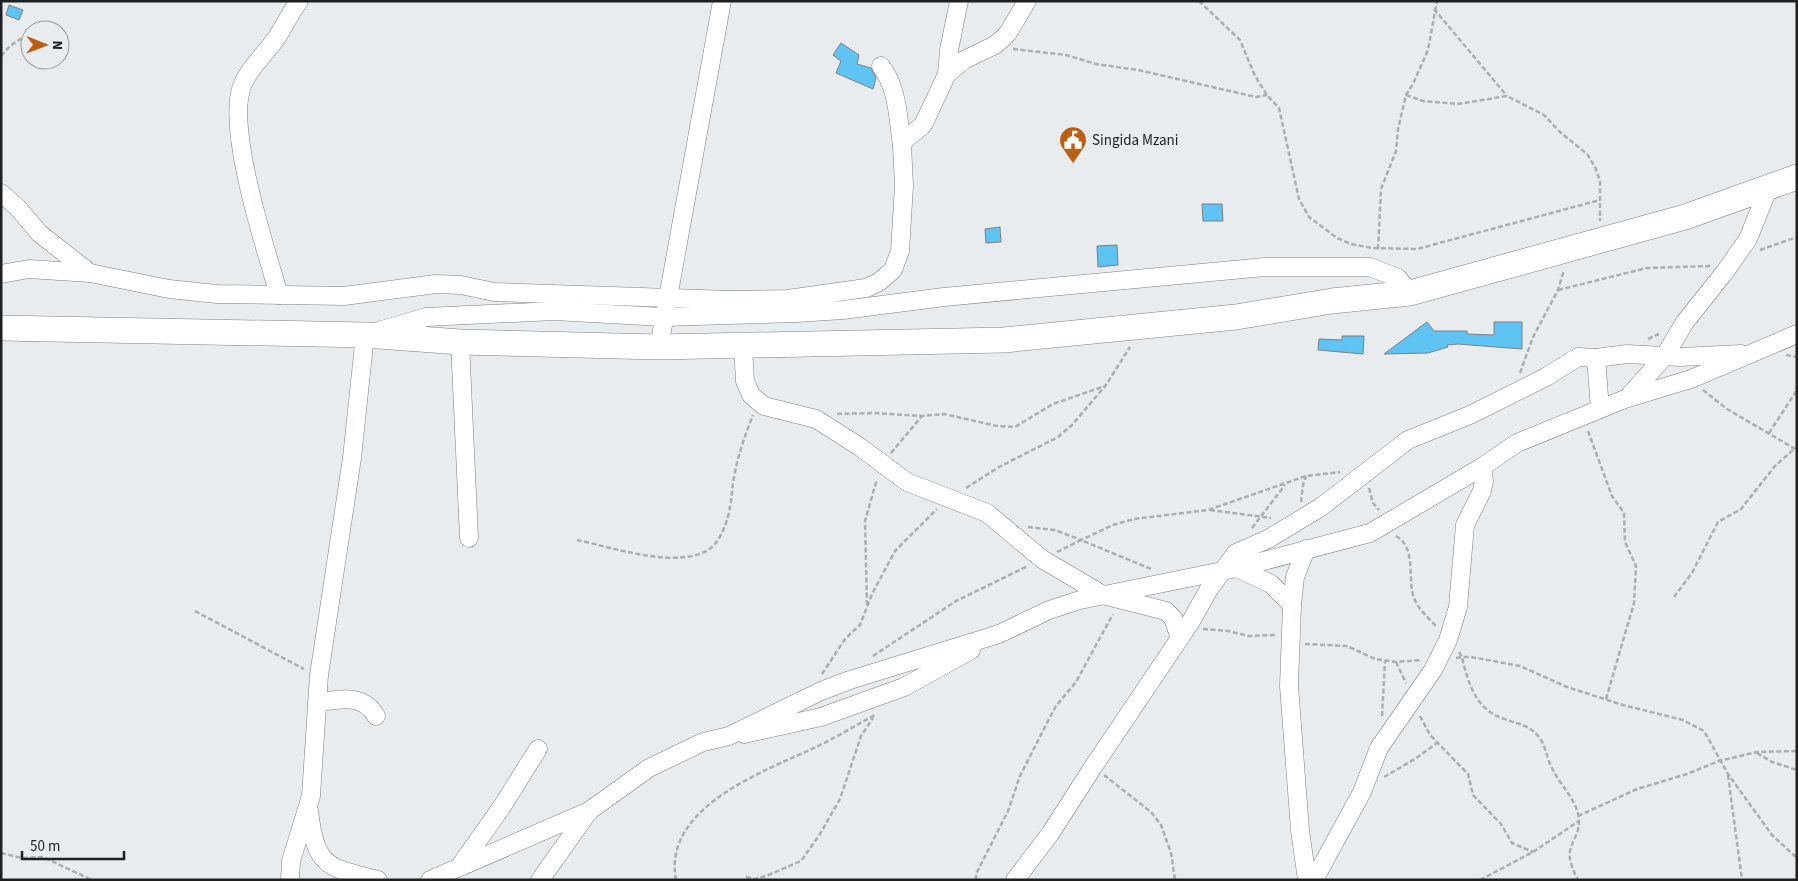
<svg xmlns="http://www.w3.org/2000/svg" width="1798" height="881" font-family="'Source Sans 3',sans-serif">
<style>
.building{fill:#5fc3f4;stroke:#7d8082}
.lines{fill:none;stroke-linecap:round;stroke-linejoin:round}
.minor-casing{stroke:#7d7f81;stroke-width:19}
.highway-casing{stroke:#7d7f81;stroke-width:26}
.path{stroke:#abaeaf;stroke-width:2.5;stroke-dasharray:5 2.5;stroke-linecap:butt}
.minor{stroke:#fff;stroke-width:18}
.highway{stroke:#fff;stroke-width:25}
.labels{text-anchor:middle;stroke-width:4;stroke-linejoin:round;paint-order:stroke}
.poi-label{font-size:15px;fill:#1e1f20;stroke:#e9ecee;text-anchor:start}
</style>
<rect width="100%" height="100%" fill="#e9ecee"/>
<g class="building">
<polygon points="9,5 23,10 19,20 6,15"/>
<polygon points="841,43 859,55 857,64 871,68 876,78 873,89 836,73 841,61 833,55"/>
<polygon points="1202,204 1222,204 1223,221 1203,221"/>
<polygon points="1000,227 1001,242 986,243 985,229"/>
<polygon points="1117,245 1118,265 1098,267 1097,246"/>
<polygon points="1427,322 1434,331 1467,331 1467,334 1494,335 1494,322 1522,322 1522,349 1458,344 1447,345 1448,347 1428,353 1384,354"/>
<polygon points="1342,336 1364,336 1363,354 1318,350 1319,339 1342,340"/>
</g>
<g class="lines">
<g class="minor-casing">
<g id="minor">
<path d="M881,66c17,22 17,53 21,79"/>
<polyline points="947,74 964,60 995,45 1002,39 1008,33 1027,1"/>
<polyline points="1,193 18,208 39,233 90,273"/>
<polyline points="1,274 29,269 90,273 169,289 217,294 344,296 436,284 461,285 494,292 730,300 788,299 866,288 879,282 893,270 900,251 904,186 902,145 906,139 923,125 947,74 949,50 959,1"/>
<path d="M279,295c-13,-45 -53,-166 -37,-209 7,-19 24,-32 35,-49 8,-12 13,-24 22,-36"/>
<polyline points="460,342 469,538"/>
<polyline points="659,347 722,1"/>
<polyline points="743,347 745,381 751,395 764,406 816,419 860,447 907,482 987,513 1042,559 1103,595 1166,611 1173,618 1180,638"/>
<polyline points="1596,358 1600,409"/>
<polyline points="1628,397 1664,357 1685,322 1724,273 1748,239 1769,187"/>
<polyline points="1306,549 1295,577 1292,605 1289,686 1300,830 1307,880"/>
<polyline points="1237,568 1271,584 1292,605"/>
<path d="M317,703c22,-4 46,-10 59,13"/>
<polyline points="744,734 821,717 904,687 971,650"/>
<path d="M309,811c7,57 18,56 69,69"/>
<polyline points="460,866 503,805 538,749"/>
<polyline points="290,880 291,861 311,796 319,675 352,458 365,335 426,317 554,311 663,317 796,313 843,310 944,297 1265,267 1370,267 1398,278 1410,293"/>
<polyline points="430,880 589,811 649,768 703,742 729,736 821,691 850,680 999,634 1049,610 1080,600 1237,568 1370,533 1482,467 1517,443 1625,399 1691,379 1797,334"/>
<polyline points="540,880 589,811"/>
<polyline points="1015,880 1050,834 1093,767 1190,623 1209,589 1236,553 1268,539 1321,507 1408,440 1470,415 1546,377 1578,357 1596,358 1627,354 1680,357 1741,354"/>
<polyline points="1314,880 1362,792 1379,748 1433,670 1448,640 1458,607 1465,525 1482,491 1484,481 1482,467"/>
</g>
</g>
<g class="highway-casing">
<polyline id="highway" points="1,328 365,335 460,342 659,347 1004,340 1236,317 1332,301 1410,293 1685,217 1797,177"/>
</g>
<g class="path">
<polyline points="1199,1 1240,40 1255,76 1267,95 1279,108 1299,199 1309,217 1337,238 1351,244 1372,248 1417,249 1600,200"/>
<polyline points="1434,9 1507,96"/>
<polyline points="1013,49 1066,55 1096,64 1138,70 1256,97 1267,95"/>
<polyline points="1,56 10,46 28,34"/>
<polyline points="1406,95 1423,101 1458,104 1507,96 1544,115 1560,132 1587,154 1595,167 1600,181 1600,221"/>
<polyline points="1378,249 1381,189 1396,151 1398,129 1406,95 1413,84 1428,50 1437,1"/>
<polyline points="1760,250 1797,237"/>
<polyline points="1558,290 1647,268 1710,266"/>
<polyline points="1648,339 1659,334"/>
<polyline points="1786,355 1797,357"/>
<polyline points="1520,373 1533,337 1558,290 1564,270"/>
<polyline points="1703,390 1727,409 1797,450"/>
<polyline points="837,414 875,413 922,416 944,414 997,426 1015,427 1053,404 1105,386"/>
<polyline points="1588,431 1612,496 1624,513 1625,542 1636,566 1634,603 1606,699"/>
<polyline points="1769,433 1797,390"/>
<polyline points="891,453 922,416"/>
<polyline points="966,488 999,467 1058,437 1072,425 1106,385 1130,347"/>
<polyline points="1369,488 1373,503 1379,510"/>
<polyline points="1301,502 1303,485 1306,476"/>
<polyline points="1210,510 1271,518"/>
<polyline points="1028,527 1055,530 1081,540 1113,525 1134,519 1208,510 1306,476 1340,472"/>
<polyline points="1252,528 1285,485"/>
<path d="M1396,536c20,11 12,41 17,59 4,14 15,22 24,32"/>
<path d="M577,540c34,7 103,31 134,8 10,-8 17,-28 19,-41 2,-10 2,-20 4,-30 4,-22 11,-42 19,-62"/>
<polyline points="1057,552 1081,540 1151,569"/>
<polyline points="1674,597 1692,573 1718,522 1741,509 1775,466 1794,449"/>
<polyline points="867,605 865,521 877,479"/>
<polyline points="195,611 304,669"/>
<polyline points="1203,629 1228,631 1249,636 1276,635"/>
<polyline points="1305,644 1347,646 1375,659 1396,662 1422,660"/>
<polyline points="1459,652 1462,657 1471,657 1520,666 1567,687 1623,705 1683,720 1704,731 1728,774 1772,835 1797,858"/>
<polyline points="873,656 956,601 1028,566"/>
<path d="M1456,658l6,-1c5,22 12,47 33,58 16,9 35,7 46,25 5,8 6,19 11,28 8,18 27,33 27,54 0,12 -7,18 -9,29 -2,9 4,21 8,29"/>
<polyline points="1396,662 1406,683"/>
<polyline points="822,674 845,639 860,625 872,594 895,551 937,509"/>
<polyline points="1382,716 1385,661"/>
<polyline points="1420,716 1430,735 1468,774 1473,795 1501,824 1512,843 1533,852"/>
<polyline points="1757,753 1772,762 1797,770"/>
<polyline points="1104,775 1151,812 1161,825 1171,853 1175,880"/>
<polyline points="1728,775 1742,880"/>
<polyline points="1384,777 1415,759 1437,743"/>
<polyline points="1578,816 1637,789 1687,774 1719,761 1757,752 1797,751"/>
<polyline points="1,853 22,858 43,857 92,880"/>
<polyline points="746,877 755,879 766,876 801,861 820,834 840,799 861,736 873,718"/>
<path d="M676,880c-14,-74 90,-109 142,-134 19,-9 38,-21 57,-31"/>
<polyline points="976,880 976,874 1008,811 1020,776 1049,719 1056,706 1076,682 1113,614"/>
<polyline points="1480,880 1533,852 1579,821"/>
</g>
<use href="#minor" class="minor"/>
<use href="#highway" class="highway"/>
</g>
<defs>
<g id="civic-pin" transform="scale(1.4375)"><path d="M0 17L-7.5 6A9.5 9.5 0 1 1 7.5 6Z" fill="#bd5f13" stroke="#e9ecee"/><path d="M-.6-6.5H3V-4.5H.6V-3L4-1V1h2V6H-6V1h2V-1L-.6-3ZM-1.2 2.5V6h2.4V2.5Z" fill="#fff"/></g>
</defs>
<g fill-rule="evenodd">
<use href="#civic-pin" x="1073" y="140"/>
</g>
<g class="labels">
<g class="poi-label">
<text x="1092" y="145">Singida Mzani</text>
</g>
</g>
<rect width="1798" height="881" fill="none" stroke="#1e1f20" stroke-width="5"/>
<g transform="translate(45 45) rotate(91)"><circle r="24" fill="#e9ecee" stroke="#989a9c"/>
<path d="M0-4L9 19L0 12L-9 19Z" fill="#bd5f13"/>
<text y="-8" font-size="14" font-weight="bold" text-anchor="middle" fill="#1e1f20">N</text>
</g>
<path d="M22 851v8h102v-8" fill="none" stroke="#1e1f20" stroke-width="2.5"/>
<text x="30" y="851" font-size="15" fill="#1e1f20" stroke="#e9ecee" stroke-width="4" paint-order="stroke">50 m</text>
</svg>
